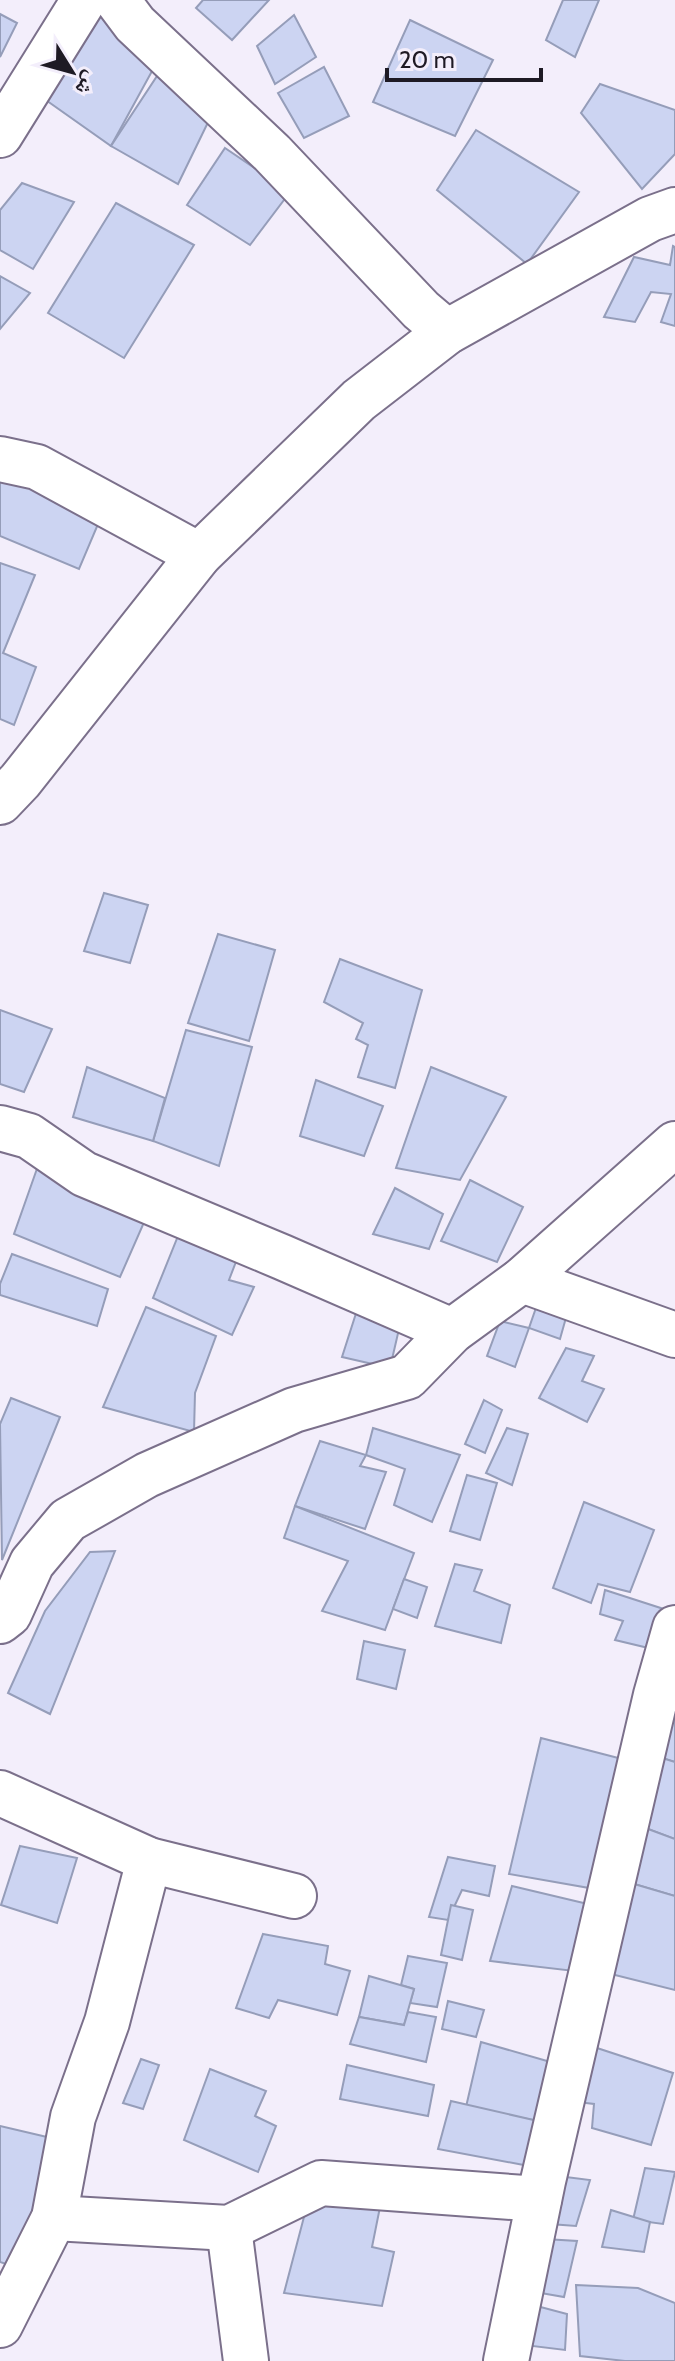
<svg xmlns="http://www.w3.org/2000/svg" width="675" height="2361" font-family="Cabin,'Noto Naskh Arabic',sans-serif">
<style>
.building{fill:#ccd4f2;stroke:#959db9;stroke-width:2}
.lines{fill:none;stroke-linecap:round;stroke-linejoin:round}
.minor-casing{stroke:#7b708b;stroke-width:48}
.minor{stroke:#fff;stroke-width:44}
</style>
<rect width="100%" height="100%" fill="#f3eefb"/>
<g class="building">
<polygon points="203,0 269,0 232,40 196,8"/>
<polygon points="563,0 599,0 575,57 546,40"/>
<polygon points="96,11 157,62 111,146 43,98"/>
<polygon points="0,14 17,23 0,57"/>
<polygon points="294,15 316,57 275,84 257,46"/>
<polygon points="410,20 493,60 455,136 373,102"/>
<polygon points="324,67 349,116 304,138 278,93"/>
<polygon points="161,70 214,110 178,184 111,146"/>
<polygon points="600,84 675,110 675,154 642,189 581,113"/>
<polygon points="476,130 579,192 527,264 437,190"/>
<polygon points="225,148 290,192 250,245 187,205"/>
<polygon points="22,183 74,202 33,269 0,250 0,210"/>
<polygon points="116,203 194,245 124,358 48,313"/>
<polygon points="673,246 675,247 675,326 661,322 671,294 651,292 635,322 604,317 634,257 670,265"/>
<polygon points="0,276 30,293 0,329"/>
<polygon points="0,465 104,510 79,569 0,536"/>
<polygon points="0,563 35,575 3,653 36,667 14,725 0,719"/>
<polygon points="104,893 148,905 130,963 84,951"/>
<polygon points="218,934 275,950 249,1041 188,1023"/>
<polygon points="340,959 422,990 395,1088 358,1077 368,1045 356,1039 363,1023 324,1002"/>
<polygon points="0,1010 52,1029 24,1092 0,1084"/>
<polygon points="186,1030 252,1047 219,1166 153,1141"/>
<polygon points="87,1067 165,1098 153,1141 73,1117"/>
<polygon points="431,1067 506,1097 460,1180 396,1168"/>
<polygon points="316,1080 383,1106 364,1156 300,1136"/>
<polygon points="39,1163 149,1211 120,1277 14,1234"/>
<polygon points="470,1180 523,1207 497,1262 441,1241"/>
<polygon points="395,1188 443,1214 429,1249 373,1234"/>
<polygon points="178,1236 237,1259 229,1280 254,1287 232,1335 153,1298"/>
<polygon points="12,1254 108,1289 97,1326 0,1295 0,1284"/>
<polygon points="538,1302 567,1314 560,1339 529,1328"/>
<polygon points="359,1304 402,1316 390,1368 342,1357"/>
<polygon points="146,1307 216,1336 195,1393 194,1432 103,1407"/>
<polygon points="500,1321 529,1328 515,1367 487,1356"/>
<polygon points="566,1348 594,1356 582,1381 604,1389 587,1422 539,1398"/>
<polygon points="11,1398 60,1417 2,1560 0,1424"/>
<polygon points="484,1400 502,1410 485,1453 465,1444"/>
<polygon points="373,1428 460,1455 432,1522 394,1505 405,1469 366,1455"/>
<polygon points="507,1428 528,1434 512,1485 486,1473"/>
<polygon points="320,1441 366,1455 360,1466 386,1472 365,1529 295,1506"/>
<polygon points="467,1475 497,1483 480,1540 450,1531"/>
<polygon points="584,1502 654,1530 630,1592 598,1584 591,1603 553,1588"/>
<polygon points="295,1506 414,1553 385,1630 322,1611 348,1561 284,1538"/>
<polygon points="115,1551 50,1714 8,1693 45,1611 90,1552"/>
<polygon points="455,1564 482,1570 474,1591 510,1605 501,1643 435,1626"/>
<polygon points="404,1579 427,1587 417,1618 393,1609"/>
<polygon points="605,1590 673,1612 661,1651 615,1640 623,1621 600,1614"/>
<polygon points="364,1641 405,1650 396,1689 357,1679"/>
<polygon points="675,1695 675,1762 659,1757"/>
<polygon points="541,1738 626,1760 595,1889 509,1874"/>
<polygon points="659,1757 675,1762 675,1839 640,1826"/>
<polygon points="640,1826 675,1839 675,1896 624,1881"/>
<polygon points="20,1846 77,1858 57,1923 1,1905"/>
<polygon points="448,1857 495,1866 489,1896 462,1890 448,1920 429,1917"/>
<polygon points="624,1881 675,1896 675,1990 603,1972"/>
<polygon points="512,1886 592,1905 574,1971 490,1961"/>
<polygon points="451,1905 473,1910 462,1960 441,1955"/>
<polygon points="263,1934 328,1946 325,1964 350,1971 337,2015 278,2000 269,2018 236,2008"/>
<polygon points="408,1956 447,1963 437,2007 410,2003 414,1989 401,1985"/>
<polygon points="369,1976 414,1989 404,2025 359,2017"/>
<polygon points="448,2001 484,2010 476,2037 442,2029"/>
<polygon points="408,2012 436,2017 426,2062 350,2044 359,2017 404,2025"/>
<polygon points="481,2042 554,2063 538,2121 466,2107"/>
<polygon points="594,2047 673,2073 651,2145 592,2128 594,2104 577,2102"/>
<polygon points="141,2059 159,2065 143,2109 123,2103"/>
<polygon points="347,2065 434,2085 428,2116 340,2099"/>
<polygon points="210,2069 266,2091 255,2116 276,2126 258,2172 184,2140"/>
<polygon points="451,2101 538,2121 529,2166 438,2149"/>
<polygon points="0,2126 64,2141 15,2267 0,2262"/>
<polygon points="645,2168 675,2172 663,2224 633,2220"/>
<polygon points="558,2176 590,2180 576,2226 550,2224"/>
<polygon points="310,2194 381,2202 372,2247 394,2252 382,2306 284,2293"/>
<polygon points="611,2210 650,2222 644,2252 602,2247"/>
<polygon points="545,2239 577,2241 564,2297 535,2292"/>
<polygon points="576,2285 638,2288 675,2303 675,2361 625,2361 580,2356"/>
<polygon points="533,2305 567,2314 565,2350 524,2345"/>
</g>
<g class="lines">
<g class="minor-casing">
<g id="minor">
<polyline points="117,0 135,24 272,153 421,310 447,332"/>
<polyline points="0,135 84,0"/>
<polyline points="0,459 37,467 199,555"/>
<polyline points="0,802 20,781 199,555 359,400 447,332 650,219 675,210"/>
<polyline points="0,1128 29,1136 84,1174 282,1257 452,1331"/>
<polyline points="522,1280 675,1335"/>
<polyline points="0,1621 9,1614 32,1563 68,1520 147,1475 294,1410 407,1377 452,1331 522,1280 675,1144"/>
<polyline points="0,1793 149,1860 294,1896"/>
<polyline points="54,2218 229,2228 321,2183 539,2199"/>
<polyline points="229,2228 246,2361"/>
<polyline points="0,2325 54,2218 73,2117 107,2022 149,1860"/>
<polyline points="506,2361 543,2181 656,1695 675,1628"/>
</g>
</g>
<use href="#minor" class="minor"/>
</g>
<g transform="translate(72 72) rotate(127)" stroke="#f3eefb" stroke-width="6" paint-order="stroke">
<path d="M0-6L14 30L0 20L-14 30Z" fill="#1e1a24"/>
<text y="-12" font-size="22" font-weight="bold" text-anchor="middle" fill="#1e1a24">ش</text>
</g>
<path d="M387 68v12h154v-12" fill="none" stroke="#1e1a24" stroke-width="4"/>
<text x="399" y="68" font-size="24" fill="#1e1a24" stroke="#f3eefb" stroke-width="6" paint-order="stroke">20 m</text>
</svg>
